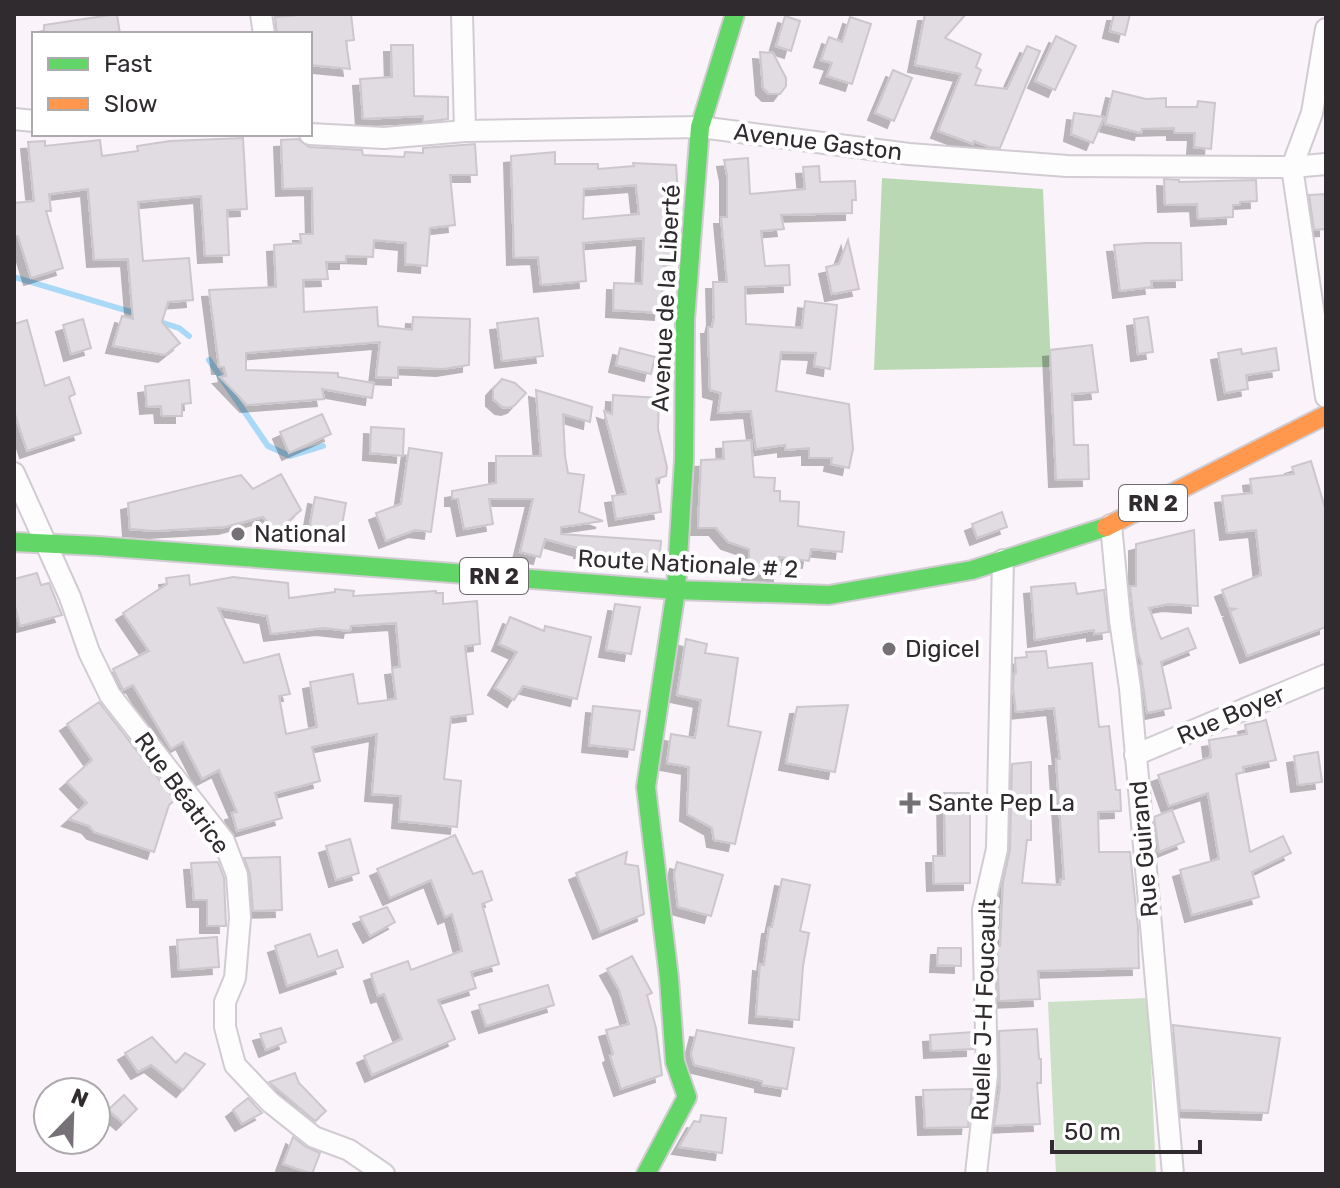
<svg xmlns="http://www.w3.org/2000/svg" width="1340" height="1188" font-family="Rubik,sans-serif">
<style>
.green{fill:#cbe0c6}
.forest{fill:#bbd8b4}
.lines{fill:none;stroke-linecap:round;stroke-linejoin:round}
.stream{stroke:#aad9f7;stroke-width:6}
.building{fill:#e0dce2;stroke:#cbc7cd;stroke-width:2;fill-rule:evenodd;filter:url(#shadow)}
.street-casing{stroke:#d1ccd1;stroke-width:24}
.fast-casing{stroke:#d1ccd1;stroke-width:22}
.slow-casing{stroke:#d1ccd1;stroke-width:22}
.street{stroke:#fefdfe;stroke-width:20}
.fast{stroke:#63d668;stroke-width:18}
.slow{stroke:#ff974d;stroke-width:18}
.poi-dot{fill:#767176;stroke:#fff;stroke-width:3}
.labels{text-anchor:middle;stroke-width:8;stroke-linejoin:round;paint-order:stroke}
.shield{fill:#fff;stroke:#6d6b6d;stroke-width:2}
.shield-label{font-size:22px;font-weight:bold;fill:#2f2b2f}
.street-label{font-size:24px;fill:#2f2b2f;stroke:#fff}
.poi-label{font-size:24px;fill:#2f2b2f;stroke:#fff;text-anchor:start}
</style>
<defs>
<filter id="shadow"><feDropShadow dx="-7" dy="7" stdDeviation="0" flood-color="#0004"/></filter>
</defs>
<rect width="100%" height="100%" fill="#faf4fa"/>
<polygon class="green" points="1148,998 1156,1174 1056,1174 1048,1002"/>
<polygon class="forest" points="882,178 1043,189 1051,367 874,370"/>
<g class="lines">
<g class="stream">
<polyline points="14,277 138,314"/>
<polyline points="157,321 179,328 189,336"/>
<polyline points="209,360 268,446 290,456 323,446"/>
</g>
</g>
<g class="building">
<polygon points="117,14 120,34 44,34 44,25"/>
<polygon points="311,14 351,14 354,40 346,41 350,69 310,65 310,34 277,34 275,17"/>
<polygon points="925,14 966,14 945,38 981,54 976,67 981,70 975,85 1007,89 1027,46 1040,51 1000,148 989,147 974,141 973,144 938,131 961,74 915,65"/>
<polygon points="1114,14 1130,14 1125,35 1110,31"/>
<polygon points="785,16 800,21 791,51 776,46"/>
<polygon points="850,17 871,24 852,84 827,76 832,63 821,60 829,37 842,42"/>
<polygon points="1056,36 1076,46 1055,90 1035,81"/>
<polygon points="391,45 413,45 414,96 448,97 448,119 423,122 423,116 363,119 360,79 392,77"/>
<polygon points="760,52 773,53 786,78 786,86 780,94 769,94 763,88"/>
<polygon points="893,70 912,78 894,121 875,113"/>
<polygon points="1113,91 1146,99 1166,98 1166,107 1197,107 1198,101 1215,103 1211,149 1194,147 1195,133 1174,133 1174,128 1142,129 1141,133 1105,124"/>
<polygon points="1074,113 1104,117 1093,143 1071,134"/>
<polygon points="243,138 247,209 227,210 229,255 205,256 201,196 138,202 143,261 189,258 193,300 168,302 162,322 180,343 165,355 113,346 122,316 133,319 128,259 94,260 88,189 49,194 51,211 46,211 63,268 31,278 18,236 14,236 14,203 34,201 28,142 45,141 45,146 100,140 102,156 138,151 137,146 170,141"/>
<polygon points="298,139 309,147 362,150 363,155 404,157 405,152 423,153 423,148 475,144 477,175 450,175 455,225 430,228 427,266 405,264 406,243 374,240 373,257 346,256 346,262 326,262 328,279 303,280 304,312 377,307 378,326 412,330 413,317 470,319 469,365 443,369 398,367 398,378 376,377 380,342 246,353 246,370 338,373 338,377 374,383 372,398 322,389 324,399 247,405 220,377 226,376 224,367 219,367 209,290 276,287 274,245 301,243 300,234 313,234 312,188 283,189 281,140"/>
<path d="M555,152v12h43v5l36,-3 -1,-3 43,2 2,30 -6,70h-8l-3,48 -48,-3 1,-27 28,1 2,-46 -61,5 3,38 -45,4 -3,-28 -24,1 -3,-102zM636,185l3,29 -56,5 1,-30z"/>
<polygon points="748,158 750,194 805,189 803,167 819,166 820,182 855,181 856,200 852,200 852,213 781,215 784,229 761,231 765,266 789,265 790,285 745,287 746,324 802,328 805,301 837,305 830,369 814,366 816,353 781,352 776,391 849,404 853,449 849,468 831,464 832,458 809,458 809,448 785,450 785,445 756,449 751,411 718,413 721,393 710,390 708,327 712,327 714,318 713,282 727,282 721,217 727,217 727,175 724,160"/>
<polygon points="1164,179 1179,180 1179,182 1256,180 1257,201 1240,202 1240,205 1233,205 1233,217 1198,219 1197,204 1165,205"/>
<polygon points="1326,194 1326,229 1314,230 1309,195"/>
<polygon points="848,240 859,289 832,294 826,267 839,264"/>
<polygon points="1146,243 1181,243 1182,280 1151,281 1152,287 1120,291 1114,245"/>
<polygon points="1148,317 1153,352 1138,354 1134,319"/>
<polygon points="538,318 543,356 502,361 497,323"/>
<polygon points="83,319 91,348 71,354 63,325"/>
<polygon points="27,320 45,386 69,377 75,394 69,397 81,433 27,451 14,411 14,324"/>
<polygon points="1092,345 1098,392 1072,394 1074,445 1088,445 1089,479 1056,480 1050,350"/>
<polygon points="620,348 655,357 651,374 616,365"/>
<polygon points="1276,348 1279,370 1246,375 1248,389 1225,393 1218,353 1241,349 1242,354"/>
<polygon points="502,379 515,383 526,393 514,406 508,408 502,407 493,399 493,389"/>
<polygon points="189,380 191,403 182,404 182,416 162,416 161,406 147,407 145,386"/>
<polygon points="536,390 592,407 590,422 563,414 565,456 568,473 584,475 579,512 603,521 561,527 561,534 661,541 659,565 620,562 621,554 581,551 581,549 545,539 540,557 520,552 533,499 489,499 493,524 464,529 458,499 452,499 452,491 496,483 496,456 541,456"/>
<polygon points="613,395 659,398 658,429 667,467 666,476 656,479 661,512 616,519 612,496 626,494 604,411 612,414"/>
<polygon points="322,414 331,434 289,453 280,432"/>
<polygon points="371,427 404,429 403,456 370,453"/>
<polygon points="751,440 754,477 775,478 774,491 780,491 780,501 799,502 798,526 844,532 842,552 811,549 809,561 779,557 780,574 749,573 749,549 728,542 716,528 698,528 701,460 724,459 723,442"/>
<polygon points="409,448 442,453 431,532 415,530 386,541 376,513 401,504"/>
<polygon points="1311,461 1326,511 1326,627 1247,656 1230,611 1235,609 1229,608 1222,590 1261,575 1256,530 1227,533 1222,496 1252,493 1250,479 1294,474 1292,467"/>
<polygon points="281,474 301,510 276,532 263,517 225,527 154,531 130,529 128,503 241,475 253,489"/>
<polygon points="315,497 346,503 340,536 309,530"/>
<polygon points="1002,512 1007,527 977,538 972,524"/>
<polygon points="1194,530 1198,606 1169,604 1149,608 1161,639 1188,628 1196,648 1161,662 1171,708 1147,713 1140,665 1142,664 1138,653 1130,586 1136,586 1136,544"/>
<polygon points="37,573 41,585 49,583 62,615 20,626 14,602 14,579"/>
<path d="M189,575l1,10 43,-8 55,6 1,15 46,-6v-3l19,2 -1,5 83,-5v2h7v11l34,-3 3,43 -15,2 8,68 -22,3 -7,62 17,2 -4,46 -58,-6 2,-25 -29,-2 5,-60 -65,13 8,34 -45,12 7,25 -45,13 -5,-18 5,-1 -18,-42 -17,9 -19,-37 -12,7 -38,-64 -10,5 -10,-21 36,-18 -26,-38 44,-29 -1,-6zM218,608l49,8 4,18 52,-6 27,3 1,-5 45,-3 4,44 -8,1 4,31 -38,5 -5,-30 -43,8 7,45 -31,7 -7,-38 11,-2 -11,-40 -35,9z"/>
<polygon points="1075,583 1077,594 1104,590 1109,632 1094,634 1094,630 1035,640 1031,587"/>
<polygon points="615,604 640,607 631,654 606,650"/>
<polygon points="510,617 544,631 545,626 591,637 577,699 523,686 514,700 495,688 517,652 499,644"/>
<polygon points="686,639 707,644 705,653 738,658 728,726 761,732 735,844 714,840 712,828 687,814 689,767 667,763 671,734 695,738 701,700 677,695"/>
<polygon points="1046,651 1048,668 1092,663 1099,727 1109,726 1116,790 1120,790 1121,811 1098,812 1099,852 1130,852 1138,928 1139,968 1038,971 1040,999 999,1001 997,946 1000,946 1003,883 1010,850 1012,764 1031,762 1031,840 1027,840 1022,883 1060,885 1061,879 1064,879 1056,759 1060,759 1054,708 1016,712 1013,687 1014,674 1016,673 1015,658 1027,657 1026,652"/>
<polygon points="99,702 175,800 169,805 154,852 94,832 89,826 69,819 87,803 67,782 92,760 67,724"/>
<polygon points="848,705 835,772 786,763 797,707"/>
<polygon points="593,706 640,711 634,750 589,745"/>
<polygon points="1266,720 1276,760 1243,767 1244,772 1236,774 1250,852 1283,836 1291,853 1252,872 1259,897 1192,915 1180,870 1219,859 1208,793 1169,806 1158,775 1211,757 1209,740 1247,734 1245,725"/>
<polygon points="1318,752 1322,782 1298,785 1294,756"/>
<polygon points="944,793 970,793 970,883 934,884 933,856 945,856"/>
<polygon points="1172,810 1184,842 1159,852 1154,817"/>
<polygon points="455,835 473,874 482,871 492,900 482,904 499,964 471,972 476,988 438,1000 455,1039 372,1075 364,1056 402,1039 384,994 378,996 371,974 408,961 411,970 462,951 452,914 445,917 431,880 390,898 377,869"/>
<polygon points="350,839 359,873 336,880 326,846"/>
<polygon points="627,852 625,864 638,866 644,914 600,932 576,873"/>
<polygon points="280,857 282,910 253,911 250,874 244,858"/>
<polygon points="218,862 224,878 226,926 207,926 207,900 194,900 191,863"/>
<polygon points="677,862 723,875 711,916 678,907 674,874"/>
<polygon points="782,879 810,885 800,931 809,933 803,966 799,1020 756,1016 760,964 764,965 769,927 772,927"/>
<polygon points="387,907 395,922 370,936 360,917"/>
<polygon points="310,934 318,957 337,950 343,967 287,986 275,946"/>
<polygon points="217,937 219,967 179,970 177,940"/>
<polygon points="938,948 961,948 961,966 937,965"/>
<polygon points="632,956 652,993 647,995 656,1028 662,1075 621,1089 610,1056 613,1054 606,1030 629,1024 619,990 607,969"/>
<polygon points="548,985 554,1005 486,1026 479,1005"/>
<polygon points="1173,1025 1280,1038 1268,1113 1180,1110"/>
<polygon points="281,1028 286,1042 266,1050 260,1034"/>
<polygon points="1037,1029 1039,1059 1041,1059 1041,1083 1037,1083 1040,1124 994,1126 1000,1088 999,1031"/>
<polygon points="697,1030 794,1048 787,1089 762,1085 762,1081 694,1065 691,1054"/>
<polygon points="973,1032 973,1049 931,1051 930,1035"/>
<polygon points="152,1037 176,1063 185,1053 205,1064 183,1090 151,1065 138,1072 125,1053"/>
<polygon points="295,1073 299,1083 326,1111 315,1121 269,1082"/>
<polygon points="972,1089 968,1127 925,1128 923,1090"/>
<polygon points="124,1095 137,1109 123,1123 108,1110"/>
<polygon points="248,1098 262,1113 242,1124 233,1110"/>
<polygon points="701,1115 726,1118 722,1153 679,1147 694,1121 700,1122"/>
<polygon points="293,1137 306,1147 320,1153 312,1174 283,1164"/>
</g>
<g class="lines">
<g class="street-casing">
<g id="street">
<polyline points="261,14 264,34"/>
<polyline points="462,14 465,131"/>
<polyline points="1326,29 1312,113 1292,167 1326,397"/>
<polyline points="14,119 34,121"/>
<polyline points="310,134 384,138 465,131 700,127 909,154 1067,166 1292,167 1326,164"/>
<polyline points="14,473 70,597 89,652 110,695 224,841 237,875 240,918 235,978 225,1002 225,1027 235,1065 270,1102 314,1137 349,1150 384,1174"/>
<polyline points="1111,525 1120,620 1130,688 1173,1174"/>
<polyline points="1135,755 1326,675"/>
<polyline points="976,1174 987,1075 983,910 997,849 1003,560"/>
</g>
</g>
<g class="fast-casing">
<g id="fast">
<polyline points="14,542 98,546 676,590 829,595 972,570 1106,527"/>
<polyline points="646,1174 687,1097 675,1062 669,978 646,787 676,590 684,460 685,320 700,127 735,14"/>
</g>
</g>
<g class="slow-casing">
<polyline id="slow" points="1106,527 1326,415"/>
</g>
<use href="#street" class="street"/>
<use href="#fast" class="fast"/>
<use href="#slow" class="slow"/>
</g>
<g class="poi-dot">
<circle cx="238" cy="534" r="8"/>
<circle cx="889" cy="649" r="8"/>
<path d="M906 791h8v8h8v8h-8v8h-8v-8h-8v-8h8z"/>
</g>
<g class="labels">
<g class="shield">
<rect x="1119" y="485" width="68" height="36" rx="6"/>
<rect x="460" y="558" width="68" height="36" rx="6"/>
</g>
<g class="shield-label">
<text x="1153" y="511">RN 2</text>
<text x="494" y="584">RN 2</text>
</g>
<g class="street-label">
<text transform="translate(818 142) rotate(7)" y="8">Avenue Gaston</text>
<text transform="translate(666 298) rotate(-87)" y="8">Avenue de la Liberté</text>
<text transform="translate(688 564) rotate(3)" y="8">Route Nationale # 2</text>
<text transform="translate(1231 715) rotate(-23)" y="8">Rue Boyer</text>
<text transform="translate(182 793) rotate(54)" y="8">Rue Béatrice</text>
<text transform="translate(1144 849) rotate(-95)" y="8">Rue Guirand</text>
<text transform="translate(984 1010) rotate(-88)" y="8">Ruelle J-H Foucault</text>
</g>
<g class="poi-label">
<text x="254" y="542">National</text>
<text x="905" y="657">Digicel</text>
<text x="928" y="811">Sante Pep La</text>
</g>
</g>
<rect width="1340" height="1188" fill="none" stroke="#2f2b2f" stroke-width="32"/>
<rect x="32" y="32" width="280" height="104" fill="#ffffff" stroke="#acaaac" stroke-width="2"/>
<rect x="48" y="58" width="40" height="12" fill="#63d668" stroke="#acaaac" stroke-width="2"/>
<text x="104" y="72" font-size="24" fill="#2f2b2f">Fast</text>
<rect x="48" y="98" width="40" height="12" fill="#ff974d" stroke="#acaaac" stroke-width="2"/>
<text x="104" y="112" font-size="24" fill="#2f2b2f">Slow</text>
<g transform="translate(72 1116) rotate(23)"><circle r="38" fill="#ffffff" stroke="#acaaac" stroke-width="2"/>
<path d="M0-6L14 30L0 20L-14 30Z" fill="#767176"/>
<text y="-12" font-size="22" font-weight="bold" text-anchor="middle" fill="#2f2b2f">N</text>
</g>
<path d="M1052 1140v12h148v-12" fill="none" stroke="#2f2b2f" stroke-width="4"/>
<text x="1064" y="1140" font-size="24" fill="#2f2b2f" stroke="#ffffff" stroke-width="6" paint-order="stroke">50 m</text>
</svg>
